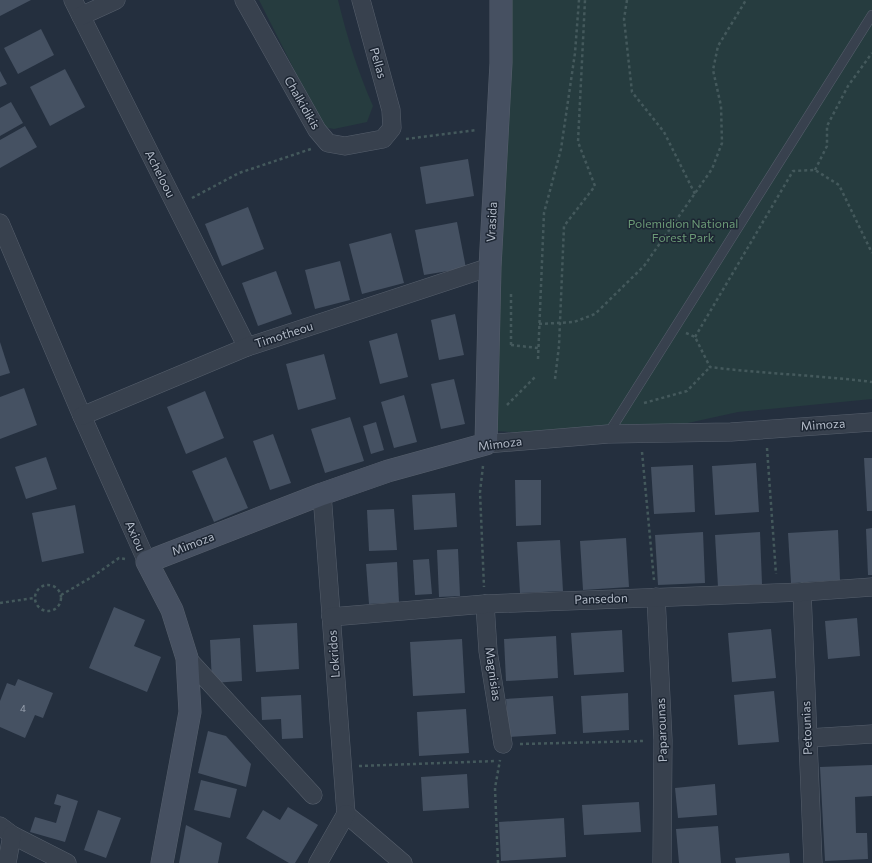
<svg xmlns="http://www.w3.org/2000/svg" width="872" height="863" font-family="Commissioner,sans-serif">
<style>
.green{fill:#263c3f}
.building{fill:#455162}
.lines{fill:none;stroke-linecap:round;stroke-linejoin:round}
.lane-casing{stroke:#565f6c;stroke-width:10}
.street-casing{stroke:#565f6c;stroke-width:19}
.secondary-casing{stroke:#565f6c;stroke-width:23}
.path{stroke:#44595c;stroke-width:2.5;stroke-dasharray:3 3;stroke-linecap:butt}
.lane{stroke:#38414e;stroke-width:9}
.street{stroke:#38414e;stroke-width:18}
.secondary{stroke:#465061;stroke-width:22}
.labels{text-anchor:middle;stroke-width:3;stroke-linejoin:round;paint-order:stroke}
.number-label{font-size:10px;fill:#98a1af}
.street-label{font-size:12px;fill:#b4bcc9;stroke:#1d2633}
.park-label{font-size:12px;fill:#6b9a76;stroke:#1d2633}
</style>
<rect width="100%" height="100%" fill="#242f3e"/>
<g class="green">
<path d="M259,0h79c9,37 20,72 35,106l-6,16 -33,7 -11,-2z"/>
<polygon points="504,0 872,0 872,399 738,412 615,439 496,431"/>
</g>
<g class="building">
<polygon points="0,0 31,0 0,16"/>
<polygon points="41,29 54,55 18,74 4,48"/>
<polygon points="65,69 85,107 50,126 30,87"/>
<polygon points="0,71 7,84 0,87"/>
<polygon points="11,102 23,123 0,136 0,108"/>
<polygon points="25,126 37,147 0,168 0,140"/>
<polygon points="468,159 474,196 426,204 420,167"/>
<polygon points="248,207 264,249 222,266 205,224"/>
<polygon points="457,222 466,268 424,275 415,230"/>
<polygon points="391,233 404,283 362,294 349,244"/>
<polygon points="340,261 350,300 315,309 305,270"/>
<polygon points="276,271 292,314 258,326 242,283"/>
<polygon points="455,314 464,355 439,360 431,320"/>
<polygon points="397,333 408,377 380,384 369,341"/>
<polygon points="0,342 10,373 0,376"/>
<polygon points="324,354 336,399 298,410 286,364"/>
<polygon points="454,379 465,424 441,429 431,384"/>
<polygon points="24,388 37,425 0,439 0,397"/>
<polygon points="205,391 224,438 186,454 167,407"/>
<polygon points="404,395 417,442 394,448 381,402"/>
<polygon points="350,417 364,461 325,473 311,429"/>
<polygon points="376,422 384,450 371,454 363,426"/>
<polygon points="273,434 291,483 270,490 253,441"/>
<polygon points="46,457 57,489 26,499 15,467"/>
<polygon points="226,457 248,508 214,522 192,471"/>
<polygon points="864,458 872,458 872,511 867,511"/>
<polygon points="756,463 759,512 715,515 712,466"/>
<polygon points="693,465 695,512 654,514 651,467"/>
<polygon points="515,480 541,480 541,525 516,526"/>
<polygon points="455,493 457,527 414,530 412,495"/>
<polygon points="75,505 84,553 42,562 32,513"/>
<polygon points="394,509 397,550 369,551 367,510"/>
<polygon points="872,528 872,575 868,575 866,529"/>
<polygon points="838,530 840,580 791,583 788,533"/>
<polygon points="703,532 705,583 658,585 655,535"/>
<polygon points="760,532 762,584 718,587 715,535"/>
<polygon points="626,538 629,587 583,590 580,541"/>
<polygon points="560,540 563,591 520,593 517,542"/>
<polygon points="458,549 460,596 439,597 437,550"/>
<polygon points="429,559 432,594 415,595 413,560"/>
<polygon points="397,562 399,602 369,604 366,564"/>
<polygon points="114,607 145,620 134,646 161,657 147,692 89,668"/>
<polygon points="857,618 860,656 828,659 825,621"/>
<polygon points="297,623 299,669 256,672 253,625"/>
<polygon points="771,629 776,678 732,682 728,633"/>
<polygon points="622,630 624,672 574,675 571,633"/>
<polygon points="556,636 558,678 506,681 504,639"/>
<polygon points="240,638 242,681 212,683 210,640"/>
<polygon points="462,639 465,693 413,696 410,642"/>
<polygon points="18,679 53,693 43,718 35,715 25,738 0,727 0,701 7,683 15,686"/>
<polygon points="774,691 779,742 738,745 734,695"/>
<polygon points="628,693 629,730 583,733 581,696"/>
<polygon points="301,695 303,738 282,739 281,719 262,720 261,697"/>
<polygon points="553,696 556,734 509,737 506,699"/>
<polygon points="466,709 469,753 419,756 417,712"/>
<polygon points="208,731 226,736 251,764 246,787 198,773"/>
<polygon points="872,765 872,796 855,797 856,833 867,833 868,859 825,861 820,767"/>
<polygon points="467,774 469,808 423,811 421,777"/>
<polygon points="201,780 237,789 230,818 194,810"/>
<polygon points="715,784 717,815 678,818 675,788"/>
<polygon points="57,794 78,801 65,842 30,832 35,817 56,823 61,806 54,804"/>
<polygon points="639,802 641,832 584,835 582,805"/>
<polygon points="288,807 318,825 295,863 289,863 246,838 263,810 280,820"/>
<polygon points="98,810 121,818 106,858 84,850"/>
<polygon points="564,818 566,857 501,861 499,822"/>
<polygon points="186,825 222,843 218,863 179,863"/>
<polygon points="718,826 721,863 679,863 676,829"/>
<polygon points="789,853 790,863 736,863 735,858"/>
</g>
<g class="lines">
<g class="lane-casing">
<polyline id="lane" points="608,434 872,15"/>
</g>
<g class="street-casing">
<g id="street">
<polyline points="73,0 247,347"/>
<polyline points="244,0 317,130 328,143 345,146 383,139 392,128 391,110 361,0"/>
<polyline points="81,16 116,0"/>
<polyline points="0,223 82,416 147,562"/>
<polyline points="82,416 247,347 490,267"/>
<polyline points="486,444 608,434 731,432 872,422"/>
<polyline points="322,494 346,814"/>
<polyline points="802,592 813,863"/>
<polyline points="656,597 663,740 662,863"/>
<polyline points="485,604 488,651 503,744"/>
<polyline points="331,617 485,604 802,592 872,587"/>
<polyline points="187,658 313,795"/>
<polyline points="808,738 872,734"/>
<polyline points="346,814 403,863"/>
<polyline points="0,826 12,835 67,863"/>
<polyline points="7,863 12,835"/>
<polyline points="318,863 346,814"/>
</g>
</g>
<g class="secondary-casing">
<polyline id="secondary" points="162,863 190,712 187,658 172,610 147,562 322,494 388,471 486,444 490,267 501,63 501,0"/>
</g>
<g class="path">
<polyline points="627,0 624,19 632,92 664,132 695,194"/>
<polyline points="406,139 477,130"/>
<polyline points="815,170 827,146 827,126 848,86 872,53"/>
<polyline points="192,198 239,173 311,149"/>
<polyline points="539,324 574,322 595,314 644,266 712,169 722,143 721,106 713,70 718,46 746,0"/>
<path d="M686,333l9,4 15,30c54,7 108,8 162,15"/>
<polyline points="695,337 793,171 815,170 839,185 872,253"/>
<polyline points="511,345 511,292"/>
<polyline points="511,345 538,348"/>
<polyline points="538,359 544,213 561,149 575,53 579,0"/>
<polyline points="555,379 559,346 564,226 595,186 578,142 585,0"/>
<polyline points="644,403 687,391 710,367"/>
<polyline points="507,405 536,376"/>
<polyline points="767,448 776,574"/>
<polyline points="642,452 654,580"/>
<polyline points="483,466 480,492 484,587"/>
<circle cx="48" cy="598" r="13"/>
<polyline points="61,595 92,577 119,558 125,559"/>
<polyline points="0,603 34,598"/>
<polyline points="520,744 645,741"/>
<polyline points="359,766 496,761"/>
<polyline points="498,863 495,788 500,760"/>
</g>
<use href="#lane" class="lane"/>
<use href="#street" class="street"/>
<use href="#secondary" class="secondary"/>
</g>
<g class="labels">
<g class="number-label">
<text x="23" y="712">4</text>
</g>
<g class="street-label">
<text transform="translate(378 63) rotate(74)" y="4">Pellas</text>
<text transform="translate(302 103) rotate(60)" y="4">Chalkidikis</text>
<text transform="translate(160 174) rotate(63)" y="4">Acheloou</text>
<text transform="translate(492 222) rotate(-87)" y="4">Vrasida</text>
<text transform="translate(284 335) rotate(-18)" y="4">Timotheou</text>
<text transform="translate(823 425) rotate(-4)" y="4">Mimoza</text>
<text transform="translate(500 444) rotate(-7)" y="4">Mimoza</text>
<text transform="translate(135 536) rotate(66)" y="4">Axiou</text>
<text transform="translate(193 544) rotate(-21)" y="4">Mimoza</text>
<text transform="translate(601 599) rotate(-2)" y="4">Pansedon</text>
<text transform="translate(334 654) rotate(-94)" y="4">Lokridos</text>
<text transform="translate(493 674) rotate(82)" y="4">Magnisias</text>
<text transform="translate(807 728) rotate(-92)" y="4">Petounias</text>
<text transform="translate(662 730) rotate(-92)" y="4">Paparounas</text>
</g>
<g class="park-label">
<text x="683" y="228">Polemidion National<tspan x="683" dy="14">Forest Park</tspan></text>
</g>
</g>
</svg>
